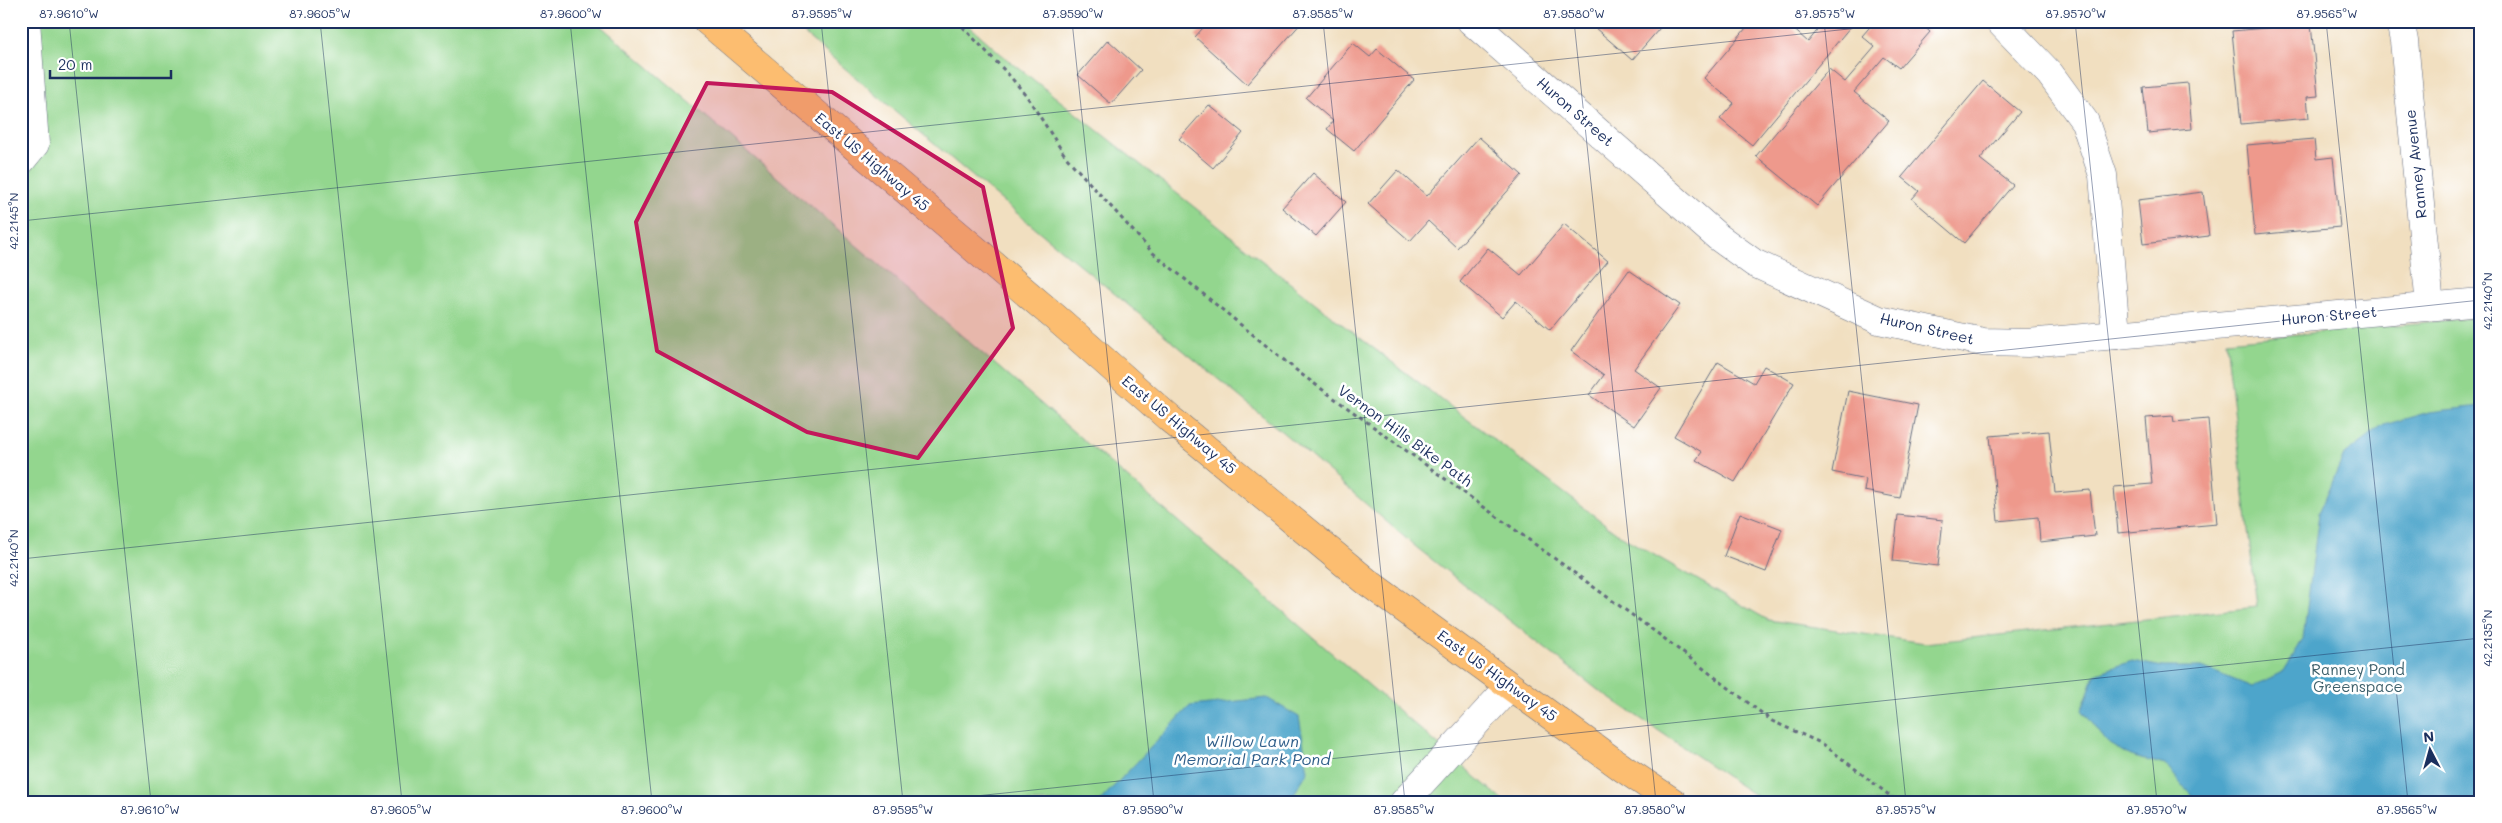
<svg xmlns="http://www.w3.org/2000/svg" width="2502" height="823" font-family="Mali,sans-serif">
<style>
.green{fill:#93d68e;stroke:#578276}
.water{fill:#4ea5cb;stroke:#346a94}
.building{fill:#ee998c}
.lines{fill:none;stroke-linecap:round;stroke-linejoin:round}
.minor-casing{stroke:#666d80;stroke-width:29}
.major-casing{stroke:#666d80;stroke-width:29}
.path{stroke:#666d80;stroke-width:3;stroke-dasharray:4 4;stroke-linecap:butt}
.minor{stroke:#fff;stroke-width:28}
.major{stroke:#fcbd6f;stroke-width:28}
.marked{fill:#c2185b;fill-opacity:0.2;stroke:#c2185b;stroke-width:4;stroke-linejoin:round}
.ticks{fill:none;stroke:#1b2f5e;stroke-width:1;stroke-opacity:0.45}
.labels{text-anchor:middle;stroke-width:5;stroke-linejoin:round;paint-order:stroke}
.street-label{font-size:15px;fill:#1b2f5e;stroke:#fff}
.park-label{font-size:15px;fill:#3f616c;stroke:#fff}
.water-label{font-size:16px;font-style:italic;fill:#2f5e8a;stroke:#fff}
.neatline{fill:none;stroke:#1b2f5e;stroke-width:2}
.ticks-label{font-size:12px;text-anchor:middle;fill:#1b2f5e}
</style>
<rect width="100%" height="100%" fill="#fff"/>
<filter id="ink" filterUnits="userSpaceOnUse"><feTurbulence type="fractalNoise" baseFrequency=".02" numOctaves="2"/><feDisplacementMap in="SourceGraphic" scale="10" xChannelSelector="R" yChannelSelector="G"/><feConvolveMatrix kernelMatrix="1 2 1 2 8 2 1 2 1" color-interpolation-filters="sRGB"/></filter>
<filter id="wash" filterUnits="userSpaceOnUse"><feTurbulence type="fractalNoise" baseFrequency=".0096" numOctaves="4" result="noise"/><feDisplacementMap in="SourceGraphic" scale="20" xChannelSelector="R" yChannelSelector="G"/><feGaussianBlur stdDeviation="1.12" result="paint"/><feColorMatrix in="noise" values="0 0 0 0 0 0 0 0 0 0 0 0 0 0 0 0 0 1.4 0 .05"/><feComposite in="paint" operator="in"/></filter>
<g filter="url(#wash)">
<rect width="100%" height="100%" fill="#f1dfc0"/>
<g class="green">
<polygon points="21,21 595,21 1505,802 21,802"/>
<polygon points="789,21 964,21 1001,54 1343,325 1621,536 1768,620 1925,643 2257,607 2226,341 2481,317 2481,802 1765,802 1598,690 1416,547 1287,436 978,181"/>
</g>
<g class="water">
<polygon points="2481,406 2481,802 2198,802 2165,765 2130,756 2107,742 2082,710 2095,674 2132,661 2163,667 2202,667 2252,687 2284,671 2303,639 2319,513 2344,455 2384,425 2429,412"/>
<polygon points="1267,698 1299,717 1308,771 1289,802 1099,802 1190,706"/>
</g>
<g id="blocks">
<g class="building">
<polygon points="1209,21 1303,21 1247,84 1195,37"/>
<polygon points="1587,21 1666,21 1632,60"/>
<polygon points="1752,21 1772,21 1783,31 1789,25 1808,42 1825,21 1855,21 1752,145 1720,119 1734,103 1704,78"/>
<polygon points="1875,21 1918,21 1930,32 1899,68 1884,57 1854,92 1889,121 1817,206 1756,156 1829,69 1845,82 1875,47 1862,36"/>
<polygon points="2311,24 2318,96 2307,97 2309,118 2241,124 2232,31"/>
<polygon points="1108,40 1141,70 1111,104 1078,75"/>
<polygon points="1353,43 1370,57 1377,49 1414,80 1354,151 1327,129 1333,121 1306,98"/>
<polygon points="1983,81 2020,112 1980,159 2013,185 1964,243 1912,199 1919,191 1902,177"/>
<polygon points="2188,83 2192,129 2148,133 2143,87"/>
<polygon points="1209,105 1243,133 1213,168 1179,139"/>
<polygon points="1479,137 1522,175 1457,248 1428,221 1410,241 1368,204 1398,170 1427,196"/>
<polygon points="2314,139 2316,159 2333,157 2340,227 2255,235 2247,145"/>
<polygon points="1313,173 1346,202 1316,236 1282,208"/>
<polygon points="2203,192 2209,236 2143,244 2138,200"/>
<polygon points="1564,224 1608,261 1550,330 1516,301 1502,317 1460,282 1488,248 1521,275"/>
<polygon points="1629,270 1680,305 1634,369 1661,388 1634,426 1589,395 1604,375 1571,351"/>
<polygon points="1718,362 1754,383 1764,366 1794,383 1735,482 1696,460 1702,452 1674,436"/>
<polygon points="1848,391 1918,405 1900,498 1864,491 1866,479 1832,472"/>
<polygon points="2173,416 2174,422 2208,419 2217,524 2118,533 2114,487 2152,484 2146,418"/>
<polygon points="2049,431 2055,493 2090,490 2095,536 2040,542 2038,517 1998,521 1990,436"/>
<polygon points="1740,513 1782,529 1766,572 1724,556"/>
<polygon points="1898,515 1943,520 1938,566 1893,561"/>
</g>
</g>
</g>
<g filter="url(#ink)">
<use href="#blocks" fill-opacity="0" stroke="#666d80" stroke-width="1"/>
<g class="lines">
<g class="minor-casing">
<g id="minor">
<polyline points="1471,21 1718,237 1754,263 1879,320 1983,342 2028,343 2481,302"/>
<polyline points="1999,21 2050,74 2085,122 2103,175 2116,335"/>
<polyline points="2400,21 2404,41 2430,306"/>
<polyline points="21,161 35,144 26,21"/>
<polyline points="1404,802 1510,686"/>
</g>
</g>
<g class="major-casing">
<polyline id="major" points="707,21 1063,324 1170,419 1366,581 1624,769 1673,802"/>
</g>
<polyline class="path" points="957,21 1008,74 1026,95 1066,157 1153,253 1301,374 1661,636 1772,721 1823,744 1898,802"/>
<use href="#minor" class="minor"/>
<use href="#major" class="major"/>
</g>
</g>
<path class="marked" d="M707,83l125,9 151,95 30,141 -95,130 -111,-26 -150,-81 -21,-129z"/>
<path class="ticks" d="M69,21l82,781M320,21l82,781M570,21l82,781M821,21l82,781M1072,21l82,781M1323,21l82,781M1574,21l82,781M1824,21l82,781M2075,21l82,781M2326,21l82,781M21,221l1904,-200M21,559l2460,-259M919,802l1562,-164"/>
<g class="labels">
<g class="street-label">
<text transform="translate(1575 112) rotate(41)" y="5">Huron Street</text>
<text transform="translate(872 162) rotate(40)" y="5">East US Highway 45</text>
<text transform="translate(2416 164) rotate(-96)" y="5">Ranney Avenue</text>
<text transform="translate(2329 316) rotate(-5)" y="5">Huron Street</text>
<text transform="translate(1927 329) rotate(13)" y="5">Huron Street</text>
<text transform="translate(1179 425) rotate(40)" y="5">East US Highway 45</text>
<text transform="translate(1405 436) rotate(36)" y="5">Vernon Hills Bike Path</text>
<text transform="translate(1497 676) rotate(36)" y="5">East US Highway 45</text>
</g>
<g class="park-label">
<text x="2358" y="675">Ranney Pond<tspan x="2358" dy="17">Greenspace</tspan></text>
</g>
<g class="water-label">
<text x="1252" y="747">Willow Lawn<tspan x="1252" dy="18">Memorial Park Pond</tspan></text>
</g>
</g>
<rect width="2502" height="823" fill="none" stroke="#fff" stroke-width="55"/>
<g transform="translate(2430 750) rotate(354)" stroke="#ffffff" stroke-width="4" paint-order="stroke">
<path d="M0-4L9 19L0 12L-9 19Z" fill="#1b2f5e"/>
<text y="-8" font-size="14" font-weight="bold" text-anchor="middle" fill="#1b2f5e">N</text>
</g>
<path d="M50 70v8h121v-8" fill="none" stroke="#1b2f5e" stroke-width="2.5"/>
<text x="58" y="70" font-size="15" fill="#1b2f5e" stroke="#ffffff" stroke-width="4" paint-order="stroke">20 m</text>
<rect x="28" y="28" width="2446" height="768" class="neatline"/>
<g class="ticks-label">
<text x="69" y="18">87.9610°W</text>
<text x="320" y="18">87.9605°W</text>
<text x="571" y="18">87.9600°W</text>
<text x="822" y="18">87.9595°W</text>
<text x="1073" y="18">87.9590°W</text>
<text x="1323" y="18">87.9585°W</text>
<text x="1574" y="18">87.9580°W</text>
<text x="1825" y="18">87.9575°W</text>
<text x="2076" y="18">87.9570°W</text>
<text x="2327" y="18">87.9565°W</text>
<text transform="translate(14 221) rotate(-90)" y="4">42.2145°N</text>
<text transform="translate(2488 301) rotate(-90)" y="4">42.2140°N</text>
<text transform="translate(14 558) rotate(-90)" y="4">42.2140°N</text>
<text transform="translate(2488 638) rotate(-90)" y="4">42.2135°N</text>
<text x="150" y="814">87.9610°W</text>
<text x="401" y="814">87.9605°W</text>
<text x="652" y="814">87.9600°W</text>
<text x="903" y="814">87.9595°W</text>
<text x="1153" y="814">87.9590°W</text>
<text x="1404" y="814">87.9585°W</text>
<text x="1655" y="814">87.9580°W</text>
<text x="1906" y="814">87.9575°W</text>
<text x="2157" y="814">87.9570°W</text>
<text x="2407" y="814">87.9565°W</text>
</g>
</svg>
